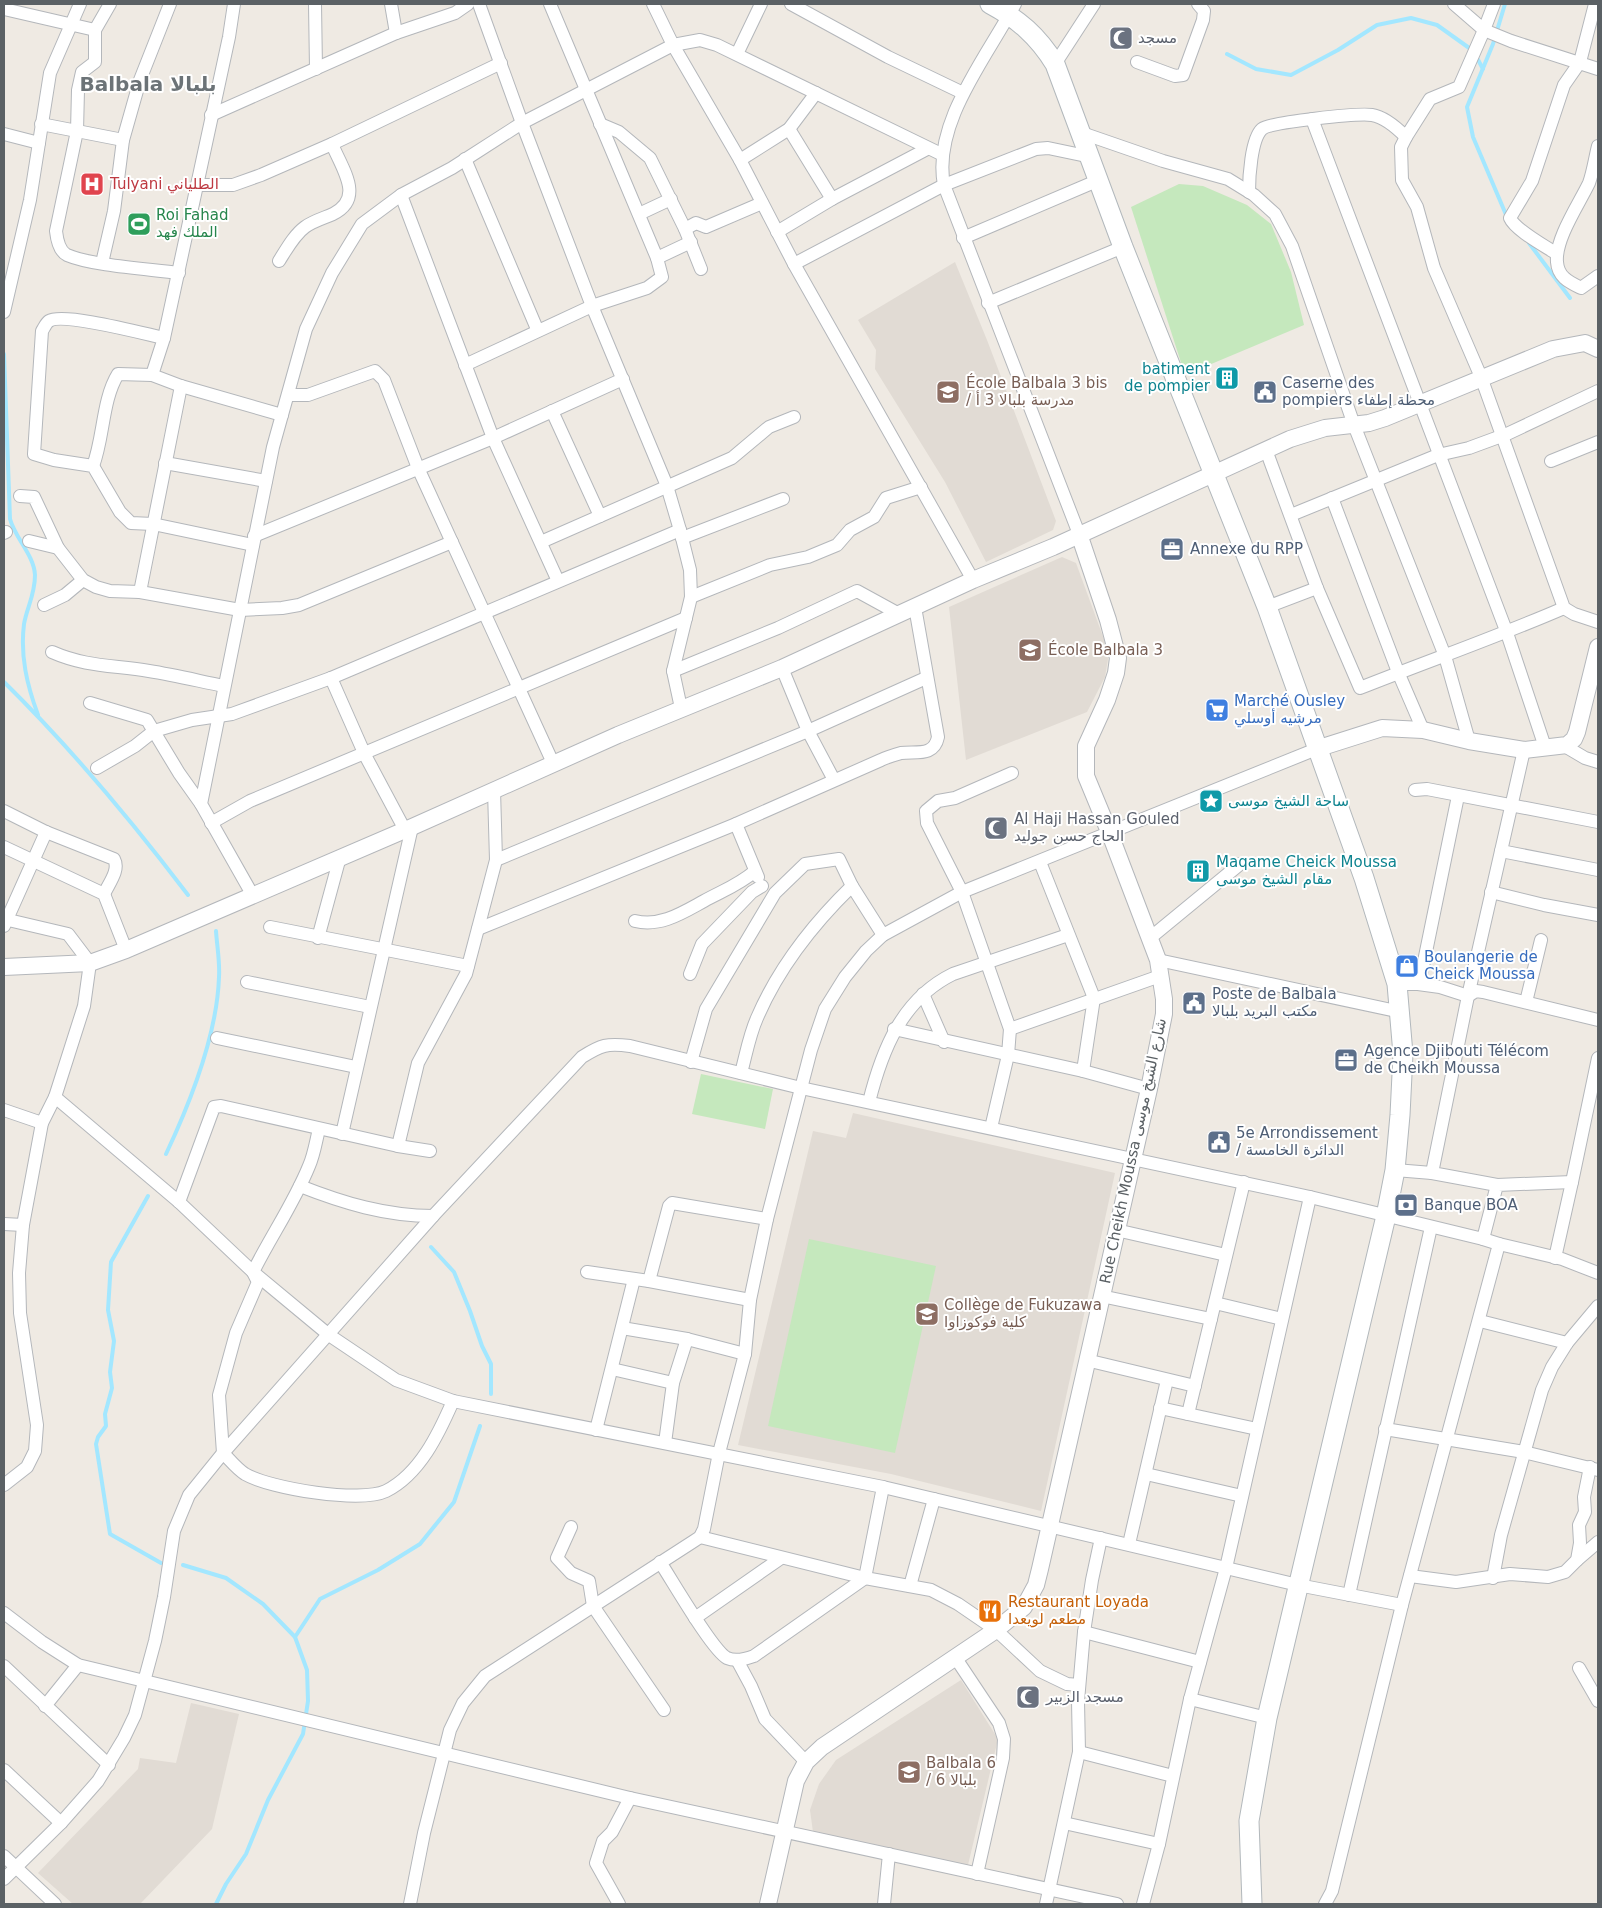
<svg xmlns="http://www.w3.org/2000/svg" width="1602" height="1908" font-family="'DejaVu Sans','Noto Sans Arabic',sans-serif">
<style>
.education{fill:#e1dbd4}
.garden{fill:#c5e8bd}
.lines{fill:none;stroke-linecap:round;stroke-linejoin:round}
.stream{stroke:#a3e7ff;stroke-width:4}
.minor-casing{stroke:#b4b7bb;stroke-width:14}
.tertiary-casing{stroke:#b4b7bb;stroke-width:18}
.secondary-casing{stroke:#b2b8bc;stroke-width:21}
.minor{stroke:#fff;stroke-width:12}
.tertiary{stroke:#fff;stroke-width:16}
.secondary{stroke:#fff;stroke-width:19}
.labels{text-anchor:middle;stroke-width:4;stroke-linejoin:round;paint-order:stroke}
.worship-label{font-size:15px;fill:#5b616d;stroke:#fff;text-anchor:start}
.health-label{font-size:15px;fill:#be3a42;stroke:#fff;text-anchor:start}
.leisure-label{font-size:15px;fill:#27864d;stroke:#fff;text-anchor:start}
.culture-label{font-size:15px;fill:#0d838f;stroke:#fff;text-anchor:start}
.education-label{font-size:15px;fill:#785e54;stroke:#fff;text-anchor:start}
.service-label{font-size:15px;fill:#4e5e75;stroke:#fff;text-anchor:start}
.shop-label{font-size:15px;fill:#366cbe;stroke:#fff;text-anchor:start}
.street-label{font-size:15px;fill:#5b6165;stroke:#fff}
.food-label{font-size:15px;fill:#c56008;stroke:#fff;text-anchor:start}
.district-label{font-size:20px;font-weight:bold;fill:#6c7377;stroke:#fff}
</style>
<rect width="100%" height="100%" fill="#efeae3"/>
<g class="education">
<polygon points="955,262 987,340 1056,521 1053,530 986,562 945,482 875,369 876,350 858,320"/>
<polygon points="1062,557 1076,563 1105,642 1108,659 1105,677 1087,712 966,760 949,607"/>
<polygon points="853,1113 1115,1173 1041,1511 891,1474 738,1445 813,1131 846,1138"/>
<polygon points="961,1680 998,1739 968,1865 813,1832 810,1810 819,1784 836,1760"/>
<polygon points="191,1703 239,1714 212,1829 140,1904 73,1904 38,1873 138,1769 140,1758 176,1763"/>
</g>
<g class="garden">
<polygon points="1179,184 1203,186 1247,205 1271,224 1291,272 1304,325 1185,375 1131,207"/>
<polygon points="131,216 149,220 146,232 128,228"/>
<polygon points="701,1074 773,1089 765,1129 692,1114"/>
<polygon points="809,1239 936,1266 895,1453 768,1426"/>
</g>
<g class="lines">
<g class="stream">
<polyline points="1505,4 1493,44 1467,107 1473,137 1507,217"/>
<polyline points="1227,54 1256,69 1291,75 1338,50 1377,25 1411,18 1437,25 1472,50"/>
<polyline points="1476,56 1483,69"/>
<polyline points="1529,243 1570,298"/>
<path d="M4,354l6,165c5,19 24,36 25,56 0,20 -8,32 -11,49 -4,32 3,61 14,91"/>
<path d="M4,682c67,66 127,138 184,213"/>
<path d="M166,1154c25,-53 51,-118 53,-177 1,-15 -2,-31 -3,-46"/>
<polyline points="148,1196 111,1262 108,1310 114,1341 110,1372 112,1388 105,1414 106,1426 98,1437 96,1444 110,1534 161,1563"/>
<polyline points="431,1247 454,1272 470,1311 482,1346 491,1364 491,1394"/>
<polyline points="183,1565 226,1578 263,1604 295,1637 307,1670 308,1701 303,1734 268,1800 246,1854 226,1884 216,1904"/>
<polyline points="295,1637 320,1599 378,1570 420,1544 454,1502 480,1426"/>
</g>
<g class="minor-casing">
<g id="minor">
<path d="M110,4l-15,26v32l-13,10 -4,18 -1,41 -21,100c1,9 3,20 11,24 26,11 83,14 112,18"/>
<polyline points="315,4 316,69"/>
<polyline points="391,4 396,33"/>
<polyline points="479,4 522,123 592,306 667,486 680,530 690,570 691,597 673,671 681,708"/>
<polyline points="653,4 673,45 740,160 794,264 973,580"/>
<polyline points="791,4 888,57 963,93"/>
<path d="M1015,4c-28,53 -83,119 -71,181l135,349"/>
<polyline points="1454,4 1484,30 1494,4"/>
<polyline points="4,9 95,30"/>
<polyline points="737,54 761,4"/>
<polyline points="1137,62 1175,76 1183,75 1203,20 1204,11 1198,4"/>
<polyline points="1055,64 1094,4"/>
<polyline points="211,115 396,33 455,13 468,4"/>
<polyline points="1312,119 1507,633 1545,747"/>
<polyline points="41,124 123,140"/>
<polyline points="600,124 619,132 650,158 685,229 701,269"/>
<polyline points="789,129 832,199"/>
<polyline points="1082,133 1163,161 1228,179 1254,195 1275,214 1292,246 1354,425 1445,656 1469,741"/>
<polyline points="4,134 39,143"/>
<polyline points="1406,137 1401,147 1402,180 1417,207 1434,268 1481,377 1564,608 1574,614 1598,622"/>
<path d="M1598,146c-3,12 -5,26 -9,37 -10,21 -34,56 -32,79 1,15 12,20 24,26l17,-12"/>
<polyline points="465,159 537,329"/>
<polyline points="740,160 789,129 816,93"/>
<polyline points="197,185 233,185 261,175 332,144 501,63"/>
<path d="M1249,192c0,-14 2,-53 13,-63 9,-7 96,-16 110,-14 13,2 25,13 34,22l24,-38 29,-12 25,-57 27,11 87,28"/>
<polyline points="401,195 493,438 558,581"/>
<polyline points="639,214 671,199"/>
<polyline points="685,229 696,223 706,227 762,203"/>
<polyline points="777,232 832,199 927,149"/>
<polyline points="963,238 1099,180"/>
<path d="M1557,254c-12,-8 -42,-24 -47,-36l22,-37 32,-96 16,-23 15,-58"/>
<polyline points="657,258 691,242"/>
<path d="M279,261c7,-11 15,-26 26,-34 8,-6 19,-9 28,-13 32,-16 9,-45 -1,-70"/>
<polyline points="102,263 114,211 123,140 140,80 170,4"/>
<polyline points="794,264 944,185 1036,149 1048,148 1091,157"/>
<polyline points="988,303 1123,247"/>
<polyline points="4,312 30,200 50,73 80,4"/>
<path d="M164,338c-19,-4 -101,-26 -115,-17 -3,2 -5,7 -7,10l-8,123 20,6 39,6 27,46 11,11 22,1 100,21"/>
<polyline points="465,365 592,306 647,288 662,277 657,258 550,4"/>
<polyline points="152,375 164,338 229,37 234,4"/>
<polyline points="288,395 308,395 375,371 384,380 418,468 553,763"/>
<polyline points="552,411 600,516"/>
<path d="M1266,450l51,138 43,100c68,-27 137,-51 204,-80"/>
<polyline points="1551,461 1598,442"/>
<polyline points="165,463 266,481"/>
<path d="M93,466c11,-29 9,-66 25,-92l34,1 29,11 101,29"/>
<polyline points="20,496 34,497 58,548 83,580 96,587 110,591 140,592 240,610 282,608 299,605 452,542"/>
<polyline points="1332,498 1398,672 1423,730"/>
<polyline points="1291,515 1438,455 1469,448 1507,434 1598,391"/>
<polyline points="4,533 6,532"/>
<polyline points="254,536 493,438 623,379"/>
<polyline points="682,538 783,499"/>
<polyline points="29,541 58,548"/>
<polyline points="541,542 732,458 769,427 794,417"/>
<polyline points="140,592 181,386"/>
<polyline points="691,597 770,565 808,557 837,545 850,530 874,517 886,498 921,487"/>
<polyline points="44,605 65,595 83,580"/>
<polyline points="1267,607 1317,588"/>
<path d="M52,652c34,15 62,13 97,19 25,4 50,10 75,15"/>
<polyline points="782,668 808,731 834,780"/>
<polyline points="673,671 778,628 857,591 899,614"/>
<polyline points="331,678 365,755 405,830"/>
<polyline points="90,703 147,720 179,773 201,804"/>
<polyline points="1563,745 1585,758 1598,762"/>
<polyline points="97,768 135,746 154,731 192,720 232,714 331,678 680,530"/>
<polyline points="1415,790 1427,789 1598,822"/>
<path d="M4,811l42,21 68,27c6,11 -5,24 -10,35"/>
<polyline points="211,823 250,801 686,618"/>
<polyline points="736,824 758,877"/>
<polyline points="4,847 104,894 126,950"/>
<polyline points="1501,851 1598,870"/>
<polyline points="496,860 808,731 926,678"/>
<polyline points="1040,862 1094,998 1083,1071"/>
<polyline points="1491,892 1544,905 1598,915"/>
<polyline points="252,894 201,804 273,447 306,329 332,273 362,224 401,195 452,168 522,123 673,45 700,40 717,45 941,154"/>
<polyline points="4,919 68,934 90,963 84,1006 55,1097 42,1123 23,1225 19,1273 20,1313 37,1425 35,1451 27,1467 4,1485"/>
<path d="M635,921c26,6 47,-8 69,-20 18,-10 35,-16 51,-30"/>
<polyline points="4,926 46,832"/>
<polyline points="270,927 468,966"/>
<path d="M478,929l258,-105 145,-64c6,-3 13,-5 20,-7 15,-2 33,4 37,-16l-23,-130"/>
<polyline points="318,938 340,857"/>
<polyline points="1150,938 1240,864"/>
<polyline points="1158,960 1401,1012"/>
<polyline points="690,974 702,944 752,892 762,886"/>
<polyline points="247,982 370,1007"/>
<polyline points="1397,984 1418,984 1421,976 1458,796"/>
<polyline points="1418,984 1440,987 1468,996 1476,991 1483,992 1598,1020"/>
<polyline points="923,994 944,1042"/>
<polyline points="1526,1002 1541,940"/>
<polyline points="894,1029 1083,1071 1149,1089"/>
<polyline points="1010,1029 1160,976"/>
<polyline points="217,1038 356,1067"/>
<polyline points="691,1062 706,1009 775,893 805,864 839,859 852,886"/>
<path d="M741,1073c5,-18 8,-37 16,-55 21,-49 57,-95 95,-132l31,49"/>
<polyline points="55,1097 179,1202 253,1272 329,1335 396,1380 453,1401 883,1487 1298,1585 1402,1605"/>
<path d="M869,1102c13,-52 33,-103 84,-128l115,-39"/>
<polyline points="4,1110 42,1123"/>
<polyline points="991,1128 1008,1055 1010,1029 962,892 927,823 926,811 938,801 955,798 1012,773"/>
<path d="M319,1129c-3,12 -5,26 -10,37 -15,37 -38,70 -56,106l5,10 -22,51 -17,62 4,58c7,7 14,16 22,21 26,15 116,29 141,17 34,-17 53,-58 67,-90"/>
<polyline points="342,1134 412,827"/>
<polyline points="398,1146 418,1063 466,974 496,860 494,790"/>
<polyline points="1395,1170 1432,1173"/>
<polyline points="1497,1185 1432,1173 1468,996 1524,750"/>
<path d="M300,1186c43,17 86,30 133,30"/>
<polyline points="179,1202 214,1107 221,1106 398,1146 430,1151"/>
<polyline points="4,1224 23,1225"/>
<polyline points="1116,1230 1226,1255"/>
<polyline points="1499,1244 1562,1259 1598,1273"/>
<polyline points="1555,1258 1572,1182"/>
<polyline points="587,1272 649,1281 750,1300"/>
<polyline points="649,1281 669,1206 672,1203 767,1219"/>
<polyline points="1101,1296 1211,1319"/>
<polyline points="1215,1303 1282,1319"/>
<polyline points="1480,1321 1567,1343"/>
<polyline points="622,1328 687,1339 745,1354"/>
<polyline points="1086,1360 1195,1386"/>
<polyline points="612,1369 673,1383"/>
<polyline points="1160,1408 1257,1429"/>
<polyline points="1188,1414 1244,1182"/>
<polyline points="1385,1429 1524,1452 1598,1470"/>
<polyline points="596,1430 634,1279"/>
<polyline points="665,1443 673,1383 687,1339"/>
<polyline points="1146,1474 1242,1496"/>
<polyline points="571,1527 557,1558 571,1573 589,1581 593,1606 664,1710"/>
<polyline points="700,1537 865,1578 931,1590 958,1604 996,1630 1040,1671 1067,1684 1079,1685"/>
<polyline points="1129,1544 1167,1380"/>
<polyline points="1577,1560 1598,1542"/>
<path d="M660,1562c12,18 52,88 67,96 9,4 19,1 27,-2l111,-78 18,-91"/>
<polyline points="1410,1576 1456,1582 1510,1574 1548,1577 1565,1572 1577,1560 1580,1543 1579,1525 1585,1512 1584,1497 1590,1467"/>
<polyline points="1493,1578 1501,1535 1542,1390 1552,1367 1567,1343 1598,1306"/>
<polyline points="910,1586 934,1499"/>
<polyline points="1349,1595 1431,1227"/>
<polyline points="4,1613 42,1642 78,1665 630,1798 1117,1904"/>
<polyline points="695,1618 781,1558"/>
<polyline points="1084,1632 1200,1662"/>
<polyline points="955,1657 999,1723 1004,1739 1003,1758 977,1874"/>
<polyline points="737,1660 751,1686 765,1719 806,1762"/>
<polyline points="4,1666 109,1765"/>
<polyline points="1579,1668 1598,1701"/>
<polyline points="1190,1699 1267,1718"/>
<polyline points="45,1706 78,1665"/>
<polyline points="1079,1752 1173,1776"/>
<polyline points="4,1770 61,1823"/>
<polyline points="1064,1823 1159,1844"/>
<polyline points="4,1856 55,1904"/>
<path d="M4,1879l57,-56 37,-42 26,-43 11,-23 20,-74 9,-44 10,-66 15,-36 34,-42 210,-237 149,-159c19,-12 25,-14 48,-11l171,42 509,109 173,42 14,-54 75,-3 26,-124"/>
<polyline points="410,1904 424,1833 450,1730 463,1703 485,1676 694,1541 700,1537 704,1529 719,1453 745,1354 750,1300 767,1219 811,1050 825,1009 845,977 866,951 883,935 962,892 1319,748"/>
<polyline points="619,1904 596,1863 603,1841 612,1832 630,1798"/>
<polyline points="884,1904 889,1854"/>
<polyline points="1046,1904 1079,1752 1078,1701 1084,1632 1092,1580 1101,1538"/>
<polyline points="1143,1904 1159,1844 1190,1699 1226,1568 1310,1197"/>
<polyline points="1325,1904 1332,1891 1402,1605 1499,1244 1483,1239"/>
</g>
</g>
<g class="tertiary-casing">
<g id="tertiary">
<polyline points="1319,748 1382,728 1423,730 1469,741 1524,750 1567,745 1574,739 1577,732 1598,647"/>
<polyline points="4,967 90,963 126,950 412,827 618,735 782,668 973,580 1053,547 1290,439 1325,428 1369,423 1385,418 1553,349 1585,343 1598,349"/>
<polyline points="768,1904 796,1781 806,1762 822,1747 996,1630 1024,1607 1036,1585 1040,1569 1149,1089 1164,1014 1164,999 1158,960 1110,834 1086,776 1086,746 1107,700 1116,673 1118,658 1108,620 1079,534"/>
</g>
</g>
<g class="secondary-casing">
<path id="secondary" d="M990,4c28,15 48,32 65,60l68,183 144,360 97,271 33,106 6,70 -3,61 -5,55 -9,46 -119,502 -18,103 3,83"/>
</g>
<use href="#minor" class="minor"/>
<use href="#tertiary" class="tertiary"/>
<use href="#secondary" class="secondary"/>
</g>
<defs>
<g id="mosque-square" transform="scale(1.25)"><rect x="-9" y="-9" width="18" height="18" rx="4" fill="#6b7280" stroke="#fff"/><path d="M3.5-4.9A6 6 0 1 0 3.5 4.9A5 5 0 1 1 3.5-4.9Z" fill="#fff"/></g>
<g id="hospital-square" transform="scale(1.25)"><rect x="-9" y="-9" width="18" height="18" rx="4" fill="#e0444e" stroke="#fff"/><path d="M-5-5h3v3.5h4V-5h3V5h-3V1.5h-4V5h-3Z" fill="#fff"/></g>
<g id="stadium-square" transform="scale(1.25)"><rect x="-9" y="-9" width="18" height="18" rx="4" fill="#2e9e5b" stroke="#fff"/><path d="M0-5a6.5 5 0 1 0 0 10a6.5 5 0 1 0 0-10ZM-3.5-1.8h7v3.6h-7Z" fill="#fff"/></g>
<g id="building-square" transform="scale(1.25)"><rect x="-9" y="-9" width="18" height="18" rx="4" fill="#0f9aa8" stroke="#fff"/><path d="M-4-6H4V6H1V3H-1V6H-4ZM-2.5-4.3h1.7v1.8h-1.7ZM.8-4.3h1.7v1.8H.8ZM-2.5-1h1.7V.8h-1.7ZM.8-1h1.7V.8H.8Z" fill="#fff"/></g>
<g id="school-square" transform="scale(1.25)"><rect x="-9" y="-9" width="18" height="18" rx="4" fill="#8d6e63" stroke="#fff"/><path d="M0-5L7-2L0 1L-7-2ZM-4 1L0 2.5L4 1V4Q0 6-4 4Z" fill="#fff"/></g>
<g id="civic-square" transform="scale(1.25)"><rect x="-9" y="-9" width="18" height="18" rx="4" fill="#5c6f8a" stroke="#fff"/><path d="M-.6-6.5H3V-4.5H.6V-3L4-1V1h2V6H-6V1h2V-1L-.6-3ZM-1.2 2.5V6h2.4V2.5Z" fill="#fff"/></g>
<g id="office-square" transform="scale(1.25)"><rect x="-9" y="-9" width="18" height="18" rx="4" fill="#5c6f8a" stroke="#fff"/><path d="M-6-3h4V-5.5h4V-3h4V5H-6ZM-1-4.5V-3h2v-1.5ZM-6 0V1H6V0Z" fill="#fff"/></g>
<g id="supermarket-square" transform="scale(1.25)"><rect x="-9" y="-9" width="18" height="18" rx="4" fill="#3f7fe0" stroke="#fff"/><path d="M-6-5.5h2.5l.6 2H6L4.5 2H-2.5L-4.4-4H-6ZM-1.5 3.2a1.3 1.3 0 1 0 .1 0ZM3 3.2a1.3 1.3 0 1 0 .1 0Z" fill="#fff"/></g>
<g id="sight-square" transform="scale(1.25)"><rect x="-9" y="-9" width="18" height="18" rx="4" fill="#0f9aa8" stroke="#fff"/><path d="M0-6L1.8-2.2L6-1.7L2.9 1.2L3.7 5.4L0 3.3L-3.7 5.4L-2.9 1.2L-6-1.7L-1.8-2.2Z" fill="#fff"/></g>
<g id="shop-square" transform="scale(1.25)"><rect x="-9" y="-9" width="18" height="18" rx="4" fill="#3f7fe0" stroke="#fff"/><path d="M-5-2.5h2.3a2.7 3.5 0 0 1 5.4 0H5L5.5 6h-11ZM-1.5-2.5h3a1.5 2.3 0 0 0-3 0Z" fill="#fff"/></g>
<g id="bank-square" transform="scale(1.25)"><rect x="-9" y="-9" width="18" height="18" rx="4" fill="#5c6f8a" stroke="#fff"/><path d="M-6-4H6V4H-6ZM0-2.3a2.3 2.3 0 1 0 0 4.6a2.3 2.3 0 1 0 0-4.6Z" fill="#fff"/></g>
<g id="restaurant-square" transform="scale(1.25)"><rect x="-9" y="-9" width="18" height="18" rx="4" fill="#e8710a" stroke="#fff"/><path d="M-5-6h1v4h1v-4h1v4h1v-4h1v5L-1.5 .5V6h-2V.5L-5-1ZM5-6V6H3V1.5H1.5Q1.5-4 5-6Z" fill="#fff"/></g>
</defs>
<g fill-rule="evenodd">
<use href="#mosque-square" x="1121" y="38"/>
<use href="#hospital-square" x="92" y="184"/>
<use href="#stadium-square" x="139" y="224"/>
<use href="#building-square" x="1227" y="378"/>
<use href="#school-square" x="948" y="392"/>
<use href="#civic-square" x="1265" y="392"/>
<use href="#office-square" x="1172" y="549"/>
<use href="#school-square" x="1030" y="650"/>
<use href="#supermarket-square" x="1217" y="710"/>
<use href="#sight-square" x="1211" y="801"/>
<use href="#mosque-square" x="996" y="828"/>
<use href="#building-square" x="1198" y="871"/>
<use href="#shop-square" x="1407" y="966"/>
<use href="#civic-square" x="1194" y="1003"/>
<use href="#office-square" x="1346" y="1060"/>
<use href="#civic-square" x="1219" y="1142"/>
<use href="#bank-square" x="1406" y="1205"/>
<use href="#school-square" x="927" y="1314"/>
<use href="#restaurant-square" x="990" y="1611"/>
<use href="#mosque-square" x="1028" y="1697"/>
<use href="#school-square" x="909" y="1772"/>
</g>
<g class="labels">
<g class="worship-label">
<text x="1138" y="43">مسجد</text>
<text x="1014" y="824">Al Haji Hassan Gouled<tspan x="1014" dy="17">الحاج حسن جوليد</tspan></text>
<text x="1046" y="1702">مسجد الزبير</text>
</g>
<g class="health-label">
<text x="110" y="189">Tulyani الطلياني</text>
</g>
<g class="leisure-label">
<text x="156" y="220">Roi Fahad<tspan x="156" dy="17">الملك فهد</tspan></text>
</g>
<g class="culture-label">
<text x="1210" y="374" text-anchor="end">batiment<tspan x="1210" dy="17">de pompier</tspan></text>
<text x="1228" y="806">ساحة الشيخ موسى</text>
<text x="1216" y="867">Maqame Cheick Moussa<tspan x="1216" dy="17">مقام الشيخ موسى</tspan></text>
</g>
<g class="education-label">
<text x="966" y="388">École Balbala 3 bis<tspan x="966" dy="17">/ مدرسة بلبالا 3 أ</tspan></text>
<text x="1048" y="655">École Balbala 3</text>
<text x="944" y="1310">Collège de Fukuzawa<tspan x="944" dy="17">كلية فوكوزاوا</tspan></text>
<text x="926" y="1768">Balbala 6<tspan x="926" dy="17">/ بلبالا 6</tspan></text>
</g>
<g class="service-label">
<text x="1282" y="388">Caserne des<tspan x="1282" dy="17">pompiers محطة إطفاء</tspan></text>
<text x="1190" y="554">Annexe du RPP</text>
<text x="1212" y="999">Poste de Balbala<tspan x="1212" dy="17">مكتب البريد بلبالا</tspan></text>
<text x="1364" y="1056">Agence Djibouti Télécom<tspan x="1364" dy="17">de Cheikh Moussa</tspan></text>
<text x="1236" y="1138">5e Arrondissement<tspan x="1236" dy="17">/ الدائرة الخامسة</tspan></text>
<text x="1424" y="1210">Banque BOA</text>
</g>
<g class="shop-label">
<text x="1234" y="706">Marché Ousley<tspan x="1234" dy="17">مرشيه أوسلي</tspan></text>
<text x="1424" y="962">Boulangerie de<tspan x="1424" dy="17">Cheick Moussa</tspan></text>
</g>
<g class="street-label">
<text transform="translate(1133 1151) rotate(-78)" y="5">Rue Cheikh Moussa شارع الشيخ موسى</text>
</g>
<g class="food-label">
<text x="1008" y="1607">Restaurant Loyada<tspan x="1008" dy="17">مطعم لويعدا</tspan></text>
</g>
<g class="district-label">
<text x="148" y="91">Balbala بلبالا</text>
</g>
</g>
<rect width="1602" height="1908" fill="none" stroke="#5b6165" stroke-width="10"/>
</svg>
